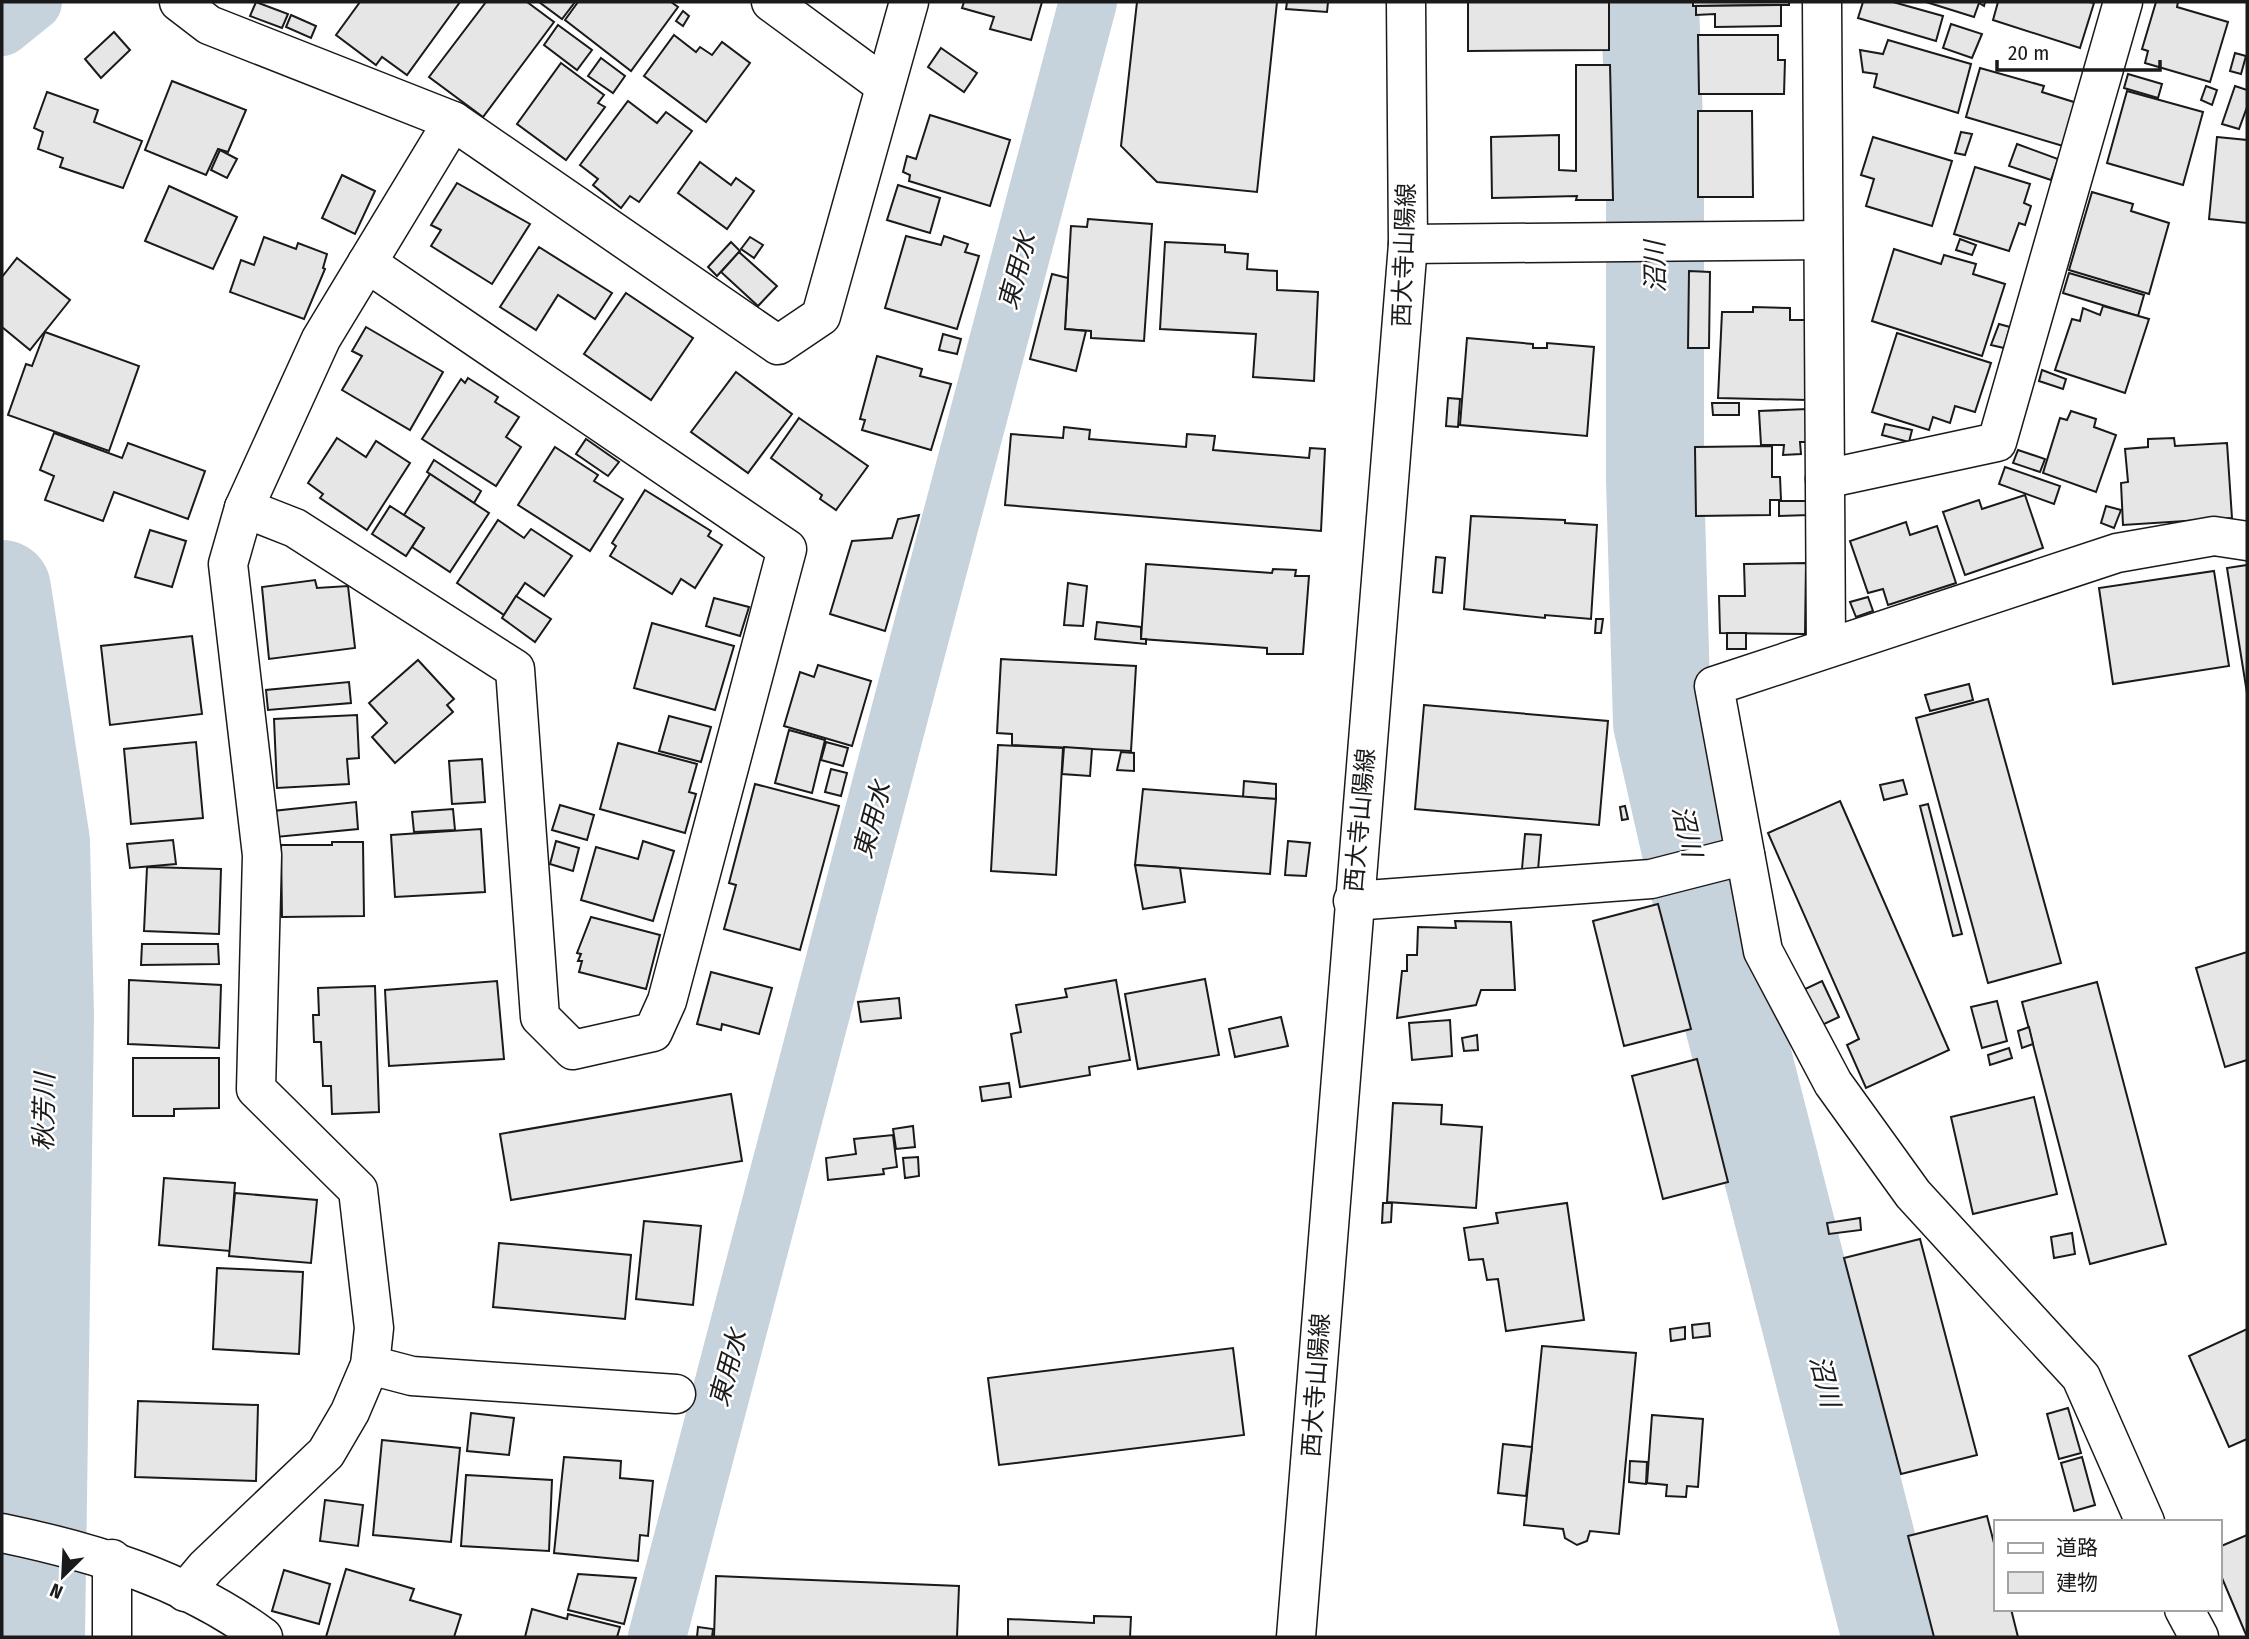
<svg xmlns="http://www.w3.org/2000/svg" width="2249" height="1639" font-family="'Fira Sans Condensed','Noto Sans JP',sans-serif">
<style>
.lines{fill:none;stroke-linecap:round;stroke-linejoin:round}
.canal{stroke:#c6d2dc;stroke-width:58}
.river{stroke:#c6d2dc;stroke-width:98}
.building{fill:#e6e6e6;stroke:#1a1a1a;stroke-width:2}
.minor-casing{stroke:#1a1a1a;stroke-width:41}
.major-casing{stroke:#1a1a1a;stroke-width:41}
.minor{stroke:#fff;stroke-width:38}
.major{stroke:#fff;stroke-width:38}
.labels{text-anchor:middle;stroke-width:5;stroke-linejoin:round;paint-order:stroke}
.street-label{font-size:24px;fill:#1a1a1a;stroke:#fff}
.water-label{font-size:26px;font-style:italic;fill:#1a1a1a;stroke:#fff}
</style>
<rect width="100%" height="100%" fill="#fff"/>
<g class="lines">
<g class="canal">
<polyline points="2,27 33,2"/>
<path d="M657,1637c146,-544 284,-1091 431,-1635"/>
</g>
<g class="river">
<polyline points="1650,2 1655,155 1655,479 1662,723 1701,895 1891,1637"/>
<polyline points="2,589 41,842 45,1016 36,1637"/>
</g>
</g>
<g class="building">
<polygon points="256,2 288,14 282,28 250,16"/>
<polygon points="360,2 460,2 407,75 382,57 376,65 336,35"/>
<polygon points="486,2 527,2 554,22 483,117 429,77"/>
<polygon points="539,2 575,2 562,19"/>
<polygon points="578,2 671,2 678,7 631,71 565,20"/>
<polygon points="964,2 1042,2 1031,40 990,29 994,17 962,8"/>
<polygon points="1137,2 1277,2 1257,192 1157,182 1121,146"/>
<polygon points="1287,2 1328,2 1327,12 1286,9"/>
<polygon points="1468,2 1609,2 1609,50 1468,51"/>
<polygon points="1693,2 1789,2 1789,5 1693,6"/>
<polygon points="1863,2 1893,2 1943,16 1936,41 1858,18"/>
<polygon points="1926,2 1985,2 1984,6 1979,3 1974,17"/>
<polygon points="1998,2 2089,2 2094,3 2080,48 1993,20"/>
<polygon points="2156,2 2178,2 2177,7 2228,22 2210,82 2145,63 2148,51 2142,49"/>
<polygon points="1781,5 1781,26 1715,27 1715,14 1696,15 1696,6"/>
<polygon points="683,11 689,16 683,26 676,21"/>
<polygon points="291,15 316,26 311,38 286,27"/>
<polygon points="1951,24 1982,34 1972,58 1943,48"/>
<polygon points="558,25 592,50 577,70 544,45"/>
<polygon points="114,32 130,50 101,78 85,59"/>
<polygon points="674,35 696,52 700,47 712,55 722,42 750,63 706,122 644,76"/>
<polygon points="1698,35 1778,35 1778,60 1785,60 1784,94 1699,94"/>
<polygon points="1888,40 1971,64 1958,113 1874,87 1877,74 1863,72 1860,50 1883,54"/>
<polygon points="941,48 977,73 964,92 928,67"/>
<polygon points="2235,53 2246,56 2241,74 2230,71"/>
<polygon points="601,58 625,76 613,93 588,76"/>
<polygon points="561,63 604,95 598,103 605,107 566,160 517,124"/>
<polygon points="1576,65 1610,65 1613,200 1576,200 1577,196 1492,198 1491,137 1559,135 1559,170 1576,171"/>
<polygon points="1980,68 2044,86 2042,92 2077,103 2063,146 1966,117"/>
<polygon points="2128,74 2162,84 2158,98 2124,88"/>
<polygon points="172,81 246,110 228,152 218,149 206,175 145,150"/>
<polygon points="2206,86 2217,90 2212,105 2201,100"/>
<polygon points="2235,86 2247,90 2247,107 2239,129 2222,124"/>
<polygon points="2127,91 2203,112 2183,185 2107,163"/>
<polygon points="47,92 98,110 94,122 142,141 123,188 60,167 63,158 38,149 43,132 34,128"/>
<polygon points="628,101 657,123 666,112 692,131 639,202 630,196 621,208 593,185 598,179 580,165"/>
<polygon points="1698,111 1752,111 1753,197 1698,197"/>
<polygon points="930,115 1010,140 990,206 909,181 910,175 903,172 907,156 916,159"/>
<polygon points="1961,132 1972,134 1965,155 1955,153"/>
<polygon points="1873,137 1952,161 1932,226 1866,206 1874,179 1861,175"/>
<polygon points="2217,137 2247,140 2247,223 2209,219"/>
<polygon points="2017,144 2058,159 2051,180 2009,166"/>
<polygon points="220,150 237,159 227,178 211,170"/>
<polygon points="700,162 731,185 736,178 754,191 727,229 678,193"/>
<polygon points="1975,167 2030,184 2024,203 2031,206 2025,225 2019,223 2009,251 1954,234"/>
<polygon points="342,175 375,191 355,234 322,218"/>
<polygon points="457,183 530,224 492,284 431,246 441,230 431,225"/>
<polygon points="898,185 940,198 930,233 887,220"/>
<polygon points="169,186 237,217 213,269 145,241"/>
<polygon points="2092,192 2133,204 2131,211 2169,223 2149,294 2069,270"/>
<polygon points="1088,219 1152,224 1144,341 1091,338 1091,331 1065,329 1071,226 1087,227"/>
<polygon points="906,236 941,245 944,236 968,244 965,252 979,256 957,329 885,308"/>
<polygon points="264,237 296,249 298,243 327,254 323,268 325,269 304,319 230,292 241,260 254,265"/>
<polygon points="750,237 763,245 754,258 741,249"/>
<polygon points="1960,239 1976,245 1972,255 1956,250"/>
<polygon points="731,242 740,251 717,276 708,267"/>
<polygon points="1165,242 1225,245 1225,252 1248,254 1247,269 1277,271 1277,290 1318,292 1314,381 1253,377 1256,334 1160,329"/>
<polygon points="539,247 612,293 595,319 558,295 536,330 500,307"/>
<polygon points="1894,249 1941,264 1944,255 1976,264 1973,274 2005,284 1982,356 1872,321"/>
<polygon points="739,252 777,286 758,306 721,272"/>
<polygon points="17,258 70,300 30,350 2,327 2,277"/>
<polygon points="1689,271 1710,272 1709,348 1688,348"/>
<polygon points="2069,273 2144,295 2138,316 2063,293"/>
<polygon points="1052,274 1068,278 1065,329 1086,331 1076,371 1030,359"/>
<polygon points="626,293 693,338 651,400 584,354"/>
<polygon points="2103,306 2149,319 2125,393 2055,370 2072,319 2080,321 2083,308 2100,315"/>
<polygon points="1753,307 1790,308 1790,320 1807,320 1807,400 1718,398 1722,312 1753,312"/>
<polygon points="1999,324 2010,327 2004,348 1991,345"/>
<polygon points="366,327 443,372 410,430 342,390 362,356 352,351"/>
<polygon points="45,332 139,366 109,451 8,415 26,364 32,366"/>
<polygon points="1897,333 1991,363 1975,412 1955,406 1950,423 1933,417 1929,430 1872,412"/>
<polygon points="943,334 961,339 957,354 939,350"/>
<polygon points="1467,338 1533,344 1533,348 1547,348 1547,343 1594,347 1587,436 1460,425"/>
<polygon points="877,356 922,369 920,376 951,384 931,450 862,430 865,420 860,419"/>
<polygon points="2042,370 2066,379 2063,389 2039,381"/>
<polygon points="736,372 792,414 748,473 691,432"/>
<polygon points="468,378 498,397 495,402 519,417 506,437 521,447 496,486 422,439 461,379 465,383"/>
<polygon points="1448,398 1460,399 1458,427 1446,426"/>
<polygon points="1712,403 1739,403 1739,415 1713,415"/>
<polygon points="1807,409 1808,442 1800,442 1801,454 1783,455 1784,445 1761,445 1759,411"/>
<polygon points="2071,411 2096,419 2094,427 2116,435 2096,492 2043,473 2060,418 2067,420"/>
<polygon points="799,418 868,466 836,510 820,499 822,495 771,458"/>
<polygon points="1885,424 1912,430 1909,442 1882,435"/>
<polygon points="1064,427 1090,430 1089,439 1186,447 1187,434 1215,436 1213,450 1309,458 1310,448 1325,449 1321,531 1005,505 1011,434 1063,438"/>
<polygon points="54,433 122,458 128,443 205,471 188,519 114,492 103,521 45,500 54,476 40,470"/>
<polygon points="337,438 366,457 376,441 410,463 367,530 320,498 323,494 308,483"/>
<polygon points="2174,438 2175,446 2227,443 2232,518 2123,525 2121,483 2128,482 2125,449 2148,447 2148,439"/>
<polygon points="586,439 619,462 608,476 576,454"/>
<polygon points="1772,446 1772,477 1780,477 1781,500 1770,500 1770,515 1696,516 1695,447"/>
<polygon points="555,447 598,475 594,481 623,499 590,551 518,505"/>
<polygon points="2018,450 2045,459 2040,472 2013,463"/>
<polygon points="434,460 481,491 474,503 427,472"/>
<polygon points="2005,467 2060,486 2054,504 1999,484"/>
<polygon points="430,474 489,513 450,572 412,547 424,528 404,515"/>
<polygon points="645,490 711,531 708,536 722,545 695,588 681,579 672,594 610,556 616,546 612,543"/>
<polygon points="2025,495 2043,548 1965,575 1943,512 1979,500 1982,509"/>
<polygon points="1779,501 1809,501 1809,515 1779,516"/>
<polygon points="390,506 424,528 406,556 372,534"/>
<polygon points="2106,506 2121,510 2114,528 2101,523"/>
<polygon points="919,515 885,631 830,614 852,541 892,538 898,519"/>
<polygon points="1471,516 1565,520 1565,523 1597,525 1591,619 1545,615 1545,618 1464,609"/>
<polygon points="498,520 524,538 531,529 572,556 544,596 525,583 504,615 457,583"/>
<polygon points="1906,522 1910,535 1937,526 1956,583 1888,605 1883,589 1868,593 1850,541"/>
<polygon points="150,530 186,541 172,587 135,577"/>
<polygon points="1436,557 1445,558 1442,593 1433,592"/>
<polygon points="1806,563 1805,634 1720,633 1719,596 1745,596 1744,564"/>
<polygon points="1146,564 1272,573 1273,569 1296,570 1295,576 1309,576 1303,654 1267,654 1267,648 1141,639"/>
<polygon points="2247,565 2247,693 2227,568"/>
<polygon points="2214,571 2229,666 2113,684 2099,588"/>
<polygon points="315,580 317,588 348,586 355,648 269,659 262,587"/>
<polygon points="1068,583 1087,586 1083,626 1064,625"/>
<polygon points="516,596 551,619 535,642 502,618"/>
<polygon points="1868,597 1873,611 1856,617 1850,602"/>
<polygon points="714,598 749,607 740,636 706,626"/>
<polygon points="1596,619 1603,619 1601,633 1595,633"/>
<polygon points="1097,622 1141,627 1141,639 1146,639 1146,644 1095,639"/>
<polygon points="652,623 734,646 715,710 634,688"/>
<rect x="1727" y="633" width="19" height="16"/>
<polygon points="192,636 202,714 110,725 101,646"/>
<polygon points="1001,659 1136,666 1131,751 1012,745 1012,734 997,733"/>
<polygon points="418,660 454,699 447,705 453,712 395,763 372,737 387,723 369,703"/>
<polygon points="818,665 871,681 852,746 784,726 800,672 814,677"/>
<polygon points="349,682 351,703 268,710 266,690"/>
<polygon points="1969,684 1973,700 1930,711 1925,695"/>
<polygon points="1988,699 2061,963 1988,983 1916,718"/>
<polygon points="1424,705 1608,721 1599,825 1415,809"/>
<polygon points="357,715 359,758 347,759 349,784 277,788 274,719"/>
<polygon points="669,716 711,727 701,762 659,751"/>
<polygon points="789,730 825,740 812,793 775,783"/>
<polygon points="196,742 203,818 131,824 124,749"/>
<polygon points="826,742 848,748 843,766 821,760"/>
<polygon points="618,743 697,764 689,792 696,794 685,833 600,809"/>
<polygon points="998,745 1063,748 1056,875 991,871"/>
<polygon points="1064,747 1092,749 1090,776 1062,774"/>
<polygon points="1121,752 1134,753 1134,771 1117,770"/>
<polygon points="482,759 485,802 452,804 449,761"/>
<polygon points="831,769 847,773 841,796 825,792"/>
<polygon points="1903,780 1907,794 1884,800 1880,785"/>
<polygon points="1244,781 1276,784 1276,799 1243,797"/>
<polygon points="755,784 839,806 800,950 724,929 736,885 729,883"/>
<polygon points="1143,789 1276,799 1270,874 1135,865"/>
<polygon points="1840,801 1949,1050 1866,1088 1847,1045 1859,1039 1768,833"/>
<polygon points="356,802 358,829 276,837 273,811"/>
<polygon points="1928,804 1962,934 1953,936 1920,806"/>
<polygon points="560,805 594,815 587,840 552,830"/>
<polygon points="1625,806 1628,819 1622,820 1620,807"/>
<polygon points="453,809 455,830 414,832 412,812"/>
<polygon points="481,829 485,892 395,897 391,835"/>
<polygon points="1525,834 1541,835 1538,870 1522,869"/>
<polygon points="173,840 176,864 130,868 127,844"/>
<polygon points="556,841 579,848 573,871 550,864"/>
<polygon points="643,841 674,851 653,921 581,900 596,847 638,859"/>
<polygon points="1288,841 1310,843 1306,876 1285,875"/>
<polygon points="332,842 363,842 364,916 282,917 281,845 332,845"/>
<polygon points="1135,865 1180,868 1185,902 1143,909"/>
<polygon points="147,867 221,869 219,934 144,931"/>
<polygon points="1658,904 1691,1029 1624,1046 1593,921"/>
<polygon points="591,917 660,935 646,989 579,972 582,961 578,961 581,954 577,953"/>
<polygon points="1455,921 1511,922 1515,990 1481,990 1476,1005 1397,1018 1402,971 1407,971 1407,955 1417,955 1418,927 1456,928"/>
<polygon points="142,944 218,944 219,964 141,965"/>
<polygon points="2247,952 2247,1060 2225,1067 2196,968"/>
<polygon points="711,972 772,988 759,1034 722,1024 721,1030 697,1024"/>
<polygon points="1205,979 1219,1055 1138,1069 1125,994"/>
<polygon points="129,980 221,985 219,1048 128,1044"/>
<polygon points="1116,980 1130,1060 1089,1067 1090,1075 1020,1087 1011,1034 1021,1032 1016,1005 1067,997 1065,989"/>
<polygon points="497,981 504,1059 389,1066 385,990"/>
<polygon points="1822,981 1839,1017 1820,1026 1803,990"/>
<polygon points="2097,982 2166,1244 2090,1264 2022,1002"/>
<polygon points="375,986 379,1112 332,1114 331,1086 323,1086 321,1042 314,1042 313,1015 319,1015 318,988"/>
<polygon points="899,998 901,1018 861,1022 858,1002"/>
<polygon points="1997,1001 2007,1041 1982,1048 1971,1007"/>
<polygon points="1281,1017 1288,1046 1235,1057 1229,1029"/>
<polygon points="1450,1020 1452,1056 1412,1060 1409,1023"/>
<polygon points="2029,1027 2033,1044 2022,1048 2018,1031"/>
<polygon points="1477,1035 1478,1050 1464,1051 1462,1038"/>
<polygon points="2009,1048 2012,1058 1990,1065 1988,1055"/>
<polygon points="133,1058 219,1058 219,1108 174,1109 174,1116 133,1116"/>
<polygon points="1697,1059 1728,1182 1663,1199 1632,1076"/>
<polygon points="1009,1083 1011,1097 982,1101 980,1087"/>
<polygon points="731,1094 742,1161 511,1200 500,1134"/>
<polygon points="2034,1097 2057,1194 1973,1214 1951,1117"/>
<polygon points="1393,1103 1442,1105 1441,1124 1482,1127 1476,1208 1387,1202"/>
<polygon points="913,1126 915,1147 896,1149 893,1129"/>
<polygon points="893,1135 897,1167 883,1169 884,1174 828,1180 826,1158 856,1154 854,1139"/>
<polygon points="918,1157 919,1176 905,1178 903,1158"/>
<polygon points="164,1178 235,1183 230,1251 159,1245"/>
<polygon points="235,1193 317,1200 311,1263 229,1256"/>
<polygon points="1383,1203 1392,1203 1391,1222 1382,1223"/>
<polygon points="1567,1203 1584,1320 1506,1331 1498,1279 1487,1280 1483,1259 1469,1260 1464,1228 1498,1223 1496,1213"/>
<polygon points="1860,1218 1861,1230 1829,1234 1827,1223"/>
<polygon points="644,1221 701,1226 693,1305 636,1299"/>
<polygon points="2072,1233 2075,1254 2054,1258 2051,1237"/>
<polygon points="1920,1239 1977,1455 1901,1474 1844,1258"/>
<polygon points="499,1243 631,1255 625,1319 493,1307"/>
<polygon points="217,1268 303,1272 299,1354 213,1349"/>
<polygon points="1709,1323 1710,1336 1693,1338 1692,1325"/>
<polygon points="1685,1327 1685,1339 1671,1341 1670,1329"/>
<polygon points="2247,1329 2247,1439 2229,1447 2189,1356"/>
<polygon points="1542,1346 1636,1353 1619,1534 1590,1531 1587,1541 1577,1545 1565,1538 1563,1529 1524,1525"/>
<polygon points="1233,1348 1244,1435 999,1465 988,1378"/>
<polygon points="138,1401 258,1405 256,1481 135,1477"/>
<polygon points="2068,1408 2081,1453 2059,1459 2047,1414"/>
<polygon points="471,1413 514,1418 509,1455 467,1451"/>
<polygon points="1652,1415 1703,1419 1698,1487 1687,1486 1686,1497 1666,1496 1667,1485 1647,1483"/>
<polygon points="382,1440 460,1448 451,1542 373,1535"/>
<polygon points="1503,1444 1532,1447 1526,1496 1498,1493"/>
<polygon points="564,1457 621,1461 620,1478 653,1481 648,1536 640,1535 638,1561 554,1553"/>
<polygon points="2082,1457 2095,1505 2074,1511 2061,1463"/>
<polygon points="1630,1461 1647,1462 1646,1484 1629,1482"/>
<polygon points="466,1475 552,1480 549,1551 461,1546"/>
<polygon points="325,1500 363,1505 358,1546 320,1541"/>
<polygon points="1987,1516 1995,1547 1995,1609 2011,1609 2018,1637 1934,1637 1908,1536"/>
<polygon points="2247,1535 2247,1637 2219,1571 2219,1547"/>
<polygon points="346,1569 414,1589 410,1600 461,1615 454,1637 326,1637"/>
<polygon points="284,1570 330,1584 319,1624 272,1611"/>
<polygon points="578,1574 636,1578 624,1624 568,1610"/>
<polygon points="716,1576 959,1586 957,1637 714,1637"/>
<polygon points="532,1609 567,1619 568,1614 620,1627 617,1637 525,1637"/>
<polygon points="1094,1616 1131,1617 1130,1637 1008,1637 1008,1619 1094,1623"/>
<polygon points="698,1627 713,1629 712,1637 697,1637"/>
</g>
<g class="lines">
<g class="minor-casing">
<g id="minor">
<polyline points="179,2 209,25 453,121 778,345 821,316 909,2"/>
<polyline points="771,2 884,85"/>
<polyline points="1822,2 1826,647"/>
<polyline points="1408,244 1823,240"/>
<polyline points="1825,479 1997,442 2123,2"/>
<polyline points="244,508 295,528 515,669 540,1017 573,1050 653,1032 667,1001 787,549 367,263"/>
<polyline points="1353,901 1651,879 1745,855"/>
<polyline points="370,1365 412,1376 676,1394"/>
<polyline points="2145,1522 2081,1377 1913,1194 1833,1083 1763,951 1714,686 2117,553 2214,536 2247,541"/>
<path d="M2,1533c92,19 184,47 261,104"/>
<polyline points="112,1559 112,1637"/>
<polyline points="185,1592 206,1567 326,1453 350,1412 370,1365 374,1328 358,1190 256,1089 262,855 228,564 244,508 321,339 453,121"/>
<polyline points="2184,1609 2199,1637"/>
</g>
</g>
<g class="major-casing">
<polyline id="major" points="1296,1637 1408,244 1406,2"/>
</g>
<use href="#minor" class="minor"/>
<use href="#major" class="major"/>
</g>
<g class="labels">
<g class="street-label">
<text transform="translate(1404 255) rotate(-88)" y="8">西大寺山陽線</text>
<text transform="translate(1360 820) rotate(-85)" y="8">西大寺山陽線</text>
<text transform="translate(1316 1385) rotate(-86)" y="8">西大寺山陽線</text>
</g>
<g class="water-label">
<text transform="translate(1655 267) rotate(-91)" y="9">沼川</text>
<text transform="translate(1017 271) rotate(-75)" y="9">東用水</text>
<text transform="translate(872 820) rotate(-75)" y="9">東用水</text>
<text transform="translate(1687 831) rotate(77)" y="9">沼川</text>
<text transform="translate(44 1112) rotate(-89)" y="9">秋芳川</text>
<text transform="translate(728 1368) rotate(-75)" y="9">東用水</text>
<text transform="translate(1825 1381) rotate(76)" y="9">沼川</text>
</g>
</g>
<rect width="2249" height="1639" fill="none" stroke="#1a1a1a" stroke-width="7"/>
<rect x="1994" y="1520" width="228" height="91" fill="#ffffff" stroke="#a3a3a3" stroke-width="2"/>
<rect x="2008" y="1543" width="35" height="10" fill="#ffffff" stroke="#a3a3a3" stroke-width="2"/>
<text x="2056" y="1555" font-size="21" fill="#1a1a1a">道路</text>
<rect x="2008" y="1572" width="35" height="21" fill="#e6e6e6" stroke="#a3a3a3" stroke-width="2"/>
<text x="2056" y="1590" font-size="21" fill="#1a1a1a">建物</text>
<g transform="translate(63 1576) rotate(204)" stroke="#ffffff" stroke-width="5" paint-order="stroke">
<path d="M0-5L12 26L0 18L-12 26Z" fill="#1a1a1a"/>
<text y="-10" font-size="19" font-weight="bold" text-anchor="middle" fill="#1a1a1a">N</text>
</g>
<path d="M1997 60v10h163v-10" fill="none" stroke="#1a1a1a" stroke-width="3.5"/>
<text x="2008" y="60" font-size="21" fill="#1a1a1a" stroke="#ffffff" stroke-width="5" paint-order="stroke">20 m</text>
</svg>
